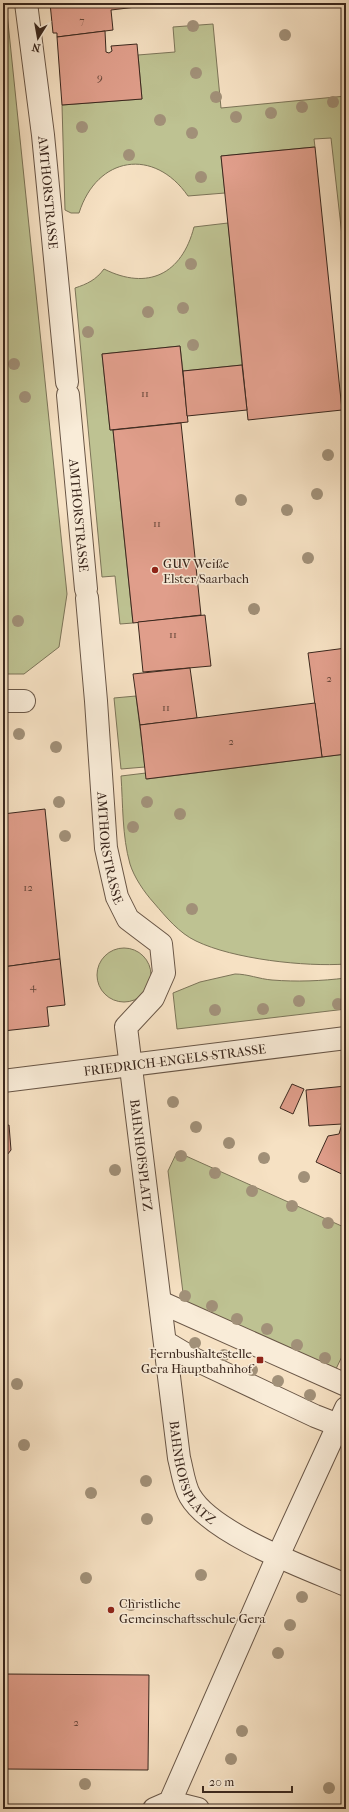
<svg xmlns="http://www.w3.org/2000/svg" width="349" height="1812" font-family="'IM FELL French Canon',serif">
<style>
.green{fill:#bec292;stroke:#7c7458}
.building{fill:#e09e8b;stroke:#3a271d}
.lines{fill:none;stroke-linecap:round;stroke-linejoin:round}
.minor-casing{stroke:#695646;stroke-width:24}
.minor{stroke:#f9ecd8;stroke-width:22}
.tree{fill:#a19078}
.poi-dot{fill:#8f2418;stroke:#f9ecd8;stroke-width:1.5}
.labels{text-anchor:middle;stroke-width:3;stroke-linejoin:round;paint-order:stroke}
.number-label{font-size:11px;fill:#644538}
.street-label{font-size:13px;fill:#3a271d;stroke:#f9ecd8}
.poi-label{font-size:13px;fill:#3a271d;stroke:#f9ecd8;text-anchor:start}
</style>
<rect width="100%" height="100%" fill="#f6e1c3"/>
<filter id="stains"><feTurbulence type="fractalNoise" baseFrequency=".005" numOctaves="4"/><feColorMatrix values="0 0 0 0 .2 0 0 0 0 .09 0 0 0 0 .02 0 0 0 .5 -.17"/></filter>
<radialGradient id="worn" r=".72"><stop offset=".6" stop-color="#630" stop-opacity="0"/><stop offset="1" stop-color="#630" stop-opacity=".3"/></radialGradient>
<g class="green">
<polygon points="3,3 6,3 67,594 59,647 24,674 3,674"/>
<path d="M213,24l8,84 125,-12v175l-15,-133 -17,1 1,8 -94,9 4,37 -37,3c-34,-49 -91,-40 -109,17h-8l-6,-3 -3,-105 80,-6 -4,-44 37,-3 -2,-25z"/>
<path d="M228,223l14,142 -59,6 -3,-25 -78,8 8,76h3l20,193 -13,1 -5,-48 -13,1 -27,-289c12,-4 21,-8 29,-19 44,22 78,5 90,-42z"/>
<polygon points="136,696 145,767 121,769 114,698"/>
<path d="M346,754v210c-41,3 -113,-5 -150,-23 -17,-8 -30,-24 -42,-38 -10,-11 -20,-26 -24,-39 -8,-28 -7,-60 -9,-88l25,-3 1,6z"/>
<circle cx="124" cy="975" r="27"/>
<path d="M235,974c13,0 24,5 37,6 25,2 49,1 74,-2v31l-169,20 -4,-36 27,-11z"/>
<polygon points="177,1152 346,1228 346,1348 335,1371 184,1301 168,1171"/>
</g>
<g class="building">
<polygon points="50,3 153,3 153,5 111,10 113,30 57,37 57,33 53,33"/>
<polygon points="105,31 106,52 109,53 112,51 111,46 137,44 142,99 62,105 57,37"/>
<polygon points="315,147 342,410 248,420 221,156"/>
<polygon points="180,346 188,422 110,430 102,354"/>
<polygon points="242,365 247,410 187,416 183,371"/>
<polygon points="181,423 201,615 133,623 113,430"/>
<polygon points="205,615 211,666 143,672 138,622"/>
<polygon points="346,648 346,754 322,757 308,653"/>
<polygon points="190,668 197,718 140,725 133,674"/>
<polygon points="315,703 322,757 146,779 140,725"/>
<polygon points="45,809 60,959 3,967 3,814"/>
<polygon points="60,959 65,1005 47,1007 49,1026 3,1031 3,967"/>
<polygon points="292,1084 304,1089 293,1114 280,1108"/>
<polygon points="346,1086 346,1176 316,1162 328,1136 339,1134 342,1124 309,1126 306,1090"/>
<polygon points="9,1125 11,1150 3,1160 3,1126"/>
<polygon points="3,1674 149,1675 148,1770 3,1769"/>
</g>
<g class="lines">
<g class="minor-casing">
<g id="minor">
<path id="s1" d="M26,3l17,132 24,247"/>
<path id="s2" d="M68,395l18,194"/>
<path id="s3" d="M87,598l9,103 10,147 11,49 11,22 33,25 3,29 -11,25 -27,29 53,431c3,11 5,28 11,38 22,38 116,72 156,89"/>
<polyline points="3,701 24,701"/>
<path id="s4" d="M3,1081l343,-43"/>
<polyline points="160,1302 346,1385"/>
<polyline points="165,1342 192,1358 315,1416 338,1425"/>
<polyline points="170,1802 198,1809"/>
<polyline points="154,1809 170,1802 278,1556 346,1408"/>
</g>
</g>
<use href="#minor" class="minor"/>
</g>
<g class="tree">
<circle cx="193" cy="26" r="6"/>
<circle cx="285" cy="35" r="6"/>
<circle cx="196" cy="73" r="6"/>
<circle cx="216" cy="97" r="6"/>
<circle cx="333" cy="102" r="6"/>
<circle cx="302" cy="107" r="6"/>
<circle cx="271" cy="113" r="6"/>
<circle cx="236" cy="117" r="6"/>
<circle cx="160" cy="120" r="6"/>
<circle cx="82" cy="127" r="6"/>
<circle cx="192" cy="133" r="6"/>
<circle cx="129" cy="155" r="6"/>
<circle cx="201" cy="177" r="6"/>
<circle cx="191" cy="264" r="6"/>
<circle cx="183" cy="308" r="6"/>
<circle cx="148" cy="312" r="6"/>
<circle cx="88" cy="332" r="6"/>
<circle cx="193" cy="345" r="6"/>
<circle cx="14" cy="364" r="6"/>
<circle cx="25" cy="397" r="6"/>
<circle cx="328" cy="455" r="6"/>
<circle cx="317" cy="494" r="6"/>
<circle cx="241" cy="500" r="6"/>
<circle cx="287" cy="510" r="6"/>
<circle cx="308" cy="558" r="6"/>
<circle cx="254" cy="609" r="6"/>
<circle cx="18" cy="621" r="6"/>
<circle cx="19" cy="734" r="6"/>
<circle cx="56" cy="747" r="6"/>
<circle cx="59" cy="802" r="6"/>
<circle cx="147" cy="802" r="6"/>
<circle cx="180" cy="814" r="6"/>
<circle cx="133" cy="827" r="6"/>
<circle cx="65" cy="836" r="6"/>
<circle cx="192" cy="909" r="6"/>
<circle cx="299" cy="1001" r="6"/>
<circle cx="338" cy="1004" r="6"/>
<circle cx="263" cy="1009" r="6"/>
<circle cx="215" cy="1010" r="6"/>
<circle cx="173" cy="1102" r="6"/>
<circle cx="196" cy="1127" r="6"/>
<circle cx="229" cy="1143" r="6"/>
<circle cx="181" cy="1156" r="6"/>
<circle cx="264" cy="1158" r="6"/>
<circle cx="115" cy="1170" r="6"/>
<circle cx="215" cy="1173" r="6"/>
<circle cx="304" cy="1177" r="6"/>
<circle cx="252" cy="1191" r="6"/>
<circle cx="292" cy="1206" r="6"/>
<circle cx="328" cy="1223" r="6"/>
<circle cx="185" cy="1296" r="6"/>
<circle cx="212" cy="1306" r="6"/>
<circle cx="237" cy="1319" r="6"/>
<circle cx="267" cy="1329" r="6"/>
<circle cx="195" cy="1343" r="6"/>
<circle cx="297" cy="1345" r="6"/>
<circle cx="224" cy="1355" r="6"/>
<circle cx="325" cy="1358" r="6"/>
<circle cx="252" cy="1370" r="6"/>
<circle cx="278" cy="1381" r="6"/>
<circle cx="17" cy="1384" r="6"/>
<circle cx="310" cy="1395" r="6"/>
<circle cx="24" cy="1445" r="6"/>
<circle cx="146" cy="1481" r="6"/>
<circle cx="91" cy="1493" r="6"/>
<circle cx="147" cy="1519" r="6"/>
<circle cx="201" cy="1575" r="6"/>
<circle cx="86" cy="1578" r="6"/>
<circle cx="302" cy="1597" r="6"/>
<circle cx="131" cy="1605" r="6"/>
<circle cx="290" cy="1625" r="6"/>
<circle cx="278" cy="1653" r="6"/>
<circle cx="242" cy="1731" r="6"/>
<circle cx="231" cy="1759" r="6"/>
<circle cx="85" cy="1784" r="6"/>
<circle cx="329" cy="1788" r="6"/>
</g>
<g class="poi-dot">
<circle cx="155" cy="570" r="4"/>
<rect x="256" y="1356" width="8" height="8" rx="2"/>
<circle cx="111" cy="1610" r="4"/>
</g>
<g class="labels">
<g class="number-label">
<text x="82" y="24">7</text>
<text x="100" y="81">9</text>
<text x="145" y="397">11</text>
<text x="157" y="527">11</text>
<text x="173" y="638">11</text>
<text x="329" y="682">2</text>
<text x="166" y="711">11</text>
<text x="231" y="745">2</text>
<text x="28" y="891">12</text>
<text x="33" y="990">4</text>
<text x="76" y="1726">2</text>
</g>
<g class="street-label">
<text dy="5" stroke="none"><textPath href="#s1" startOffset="191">AMTHORSTRASSE</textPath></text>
<text dy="5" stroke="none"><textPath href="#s2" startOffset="121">AMTHORSTRASSE</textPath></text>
<text dy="5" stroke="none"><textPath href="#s3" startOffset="251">AMTHORSTRASSE</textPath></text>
<text dy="5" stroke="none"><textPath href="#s4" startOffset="173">FRIEDRICH-ENGELS-STRASSE</textPath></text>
<text dy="5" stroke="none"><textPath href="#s3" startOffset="592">BAHNHOFSPLATZ</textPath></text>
<text dy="5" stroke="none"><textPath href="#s3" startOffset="916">BAHNHOFSPLATZ</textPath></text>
</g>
<g class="poi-label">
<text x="163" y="568">GUV Weiße<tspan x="163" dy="15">Elster/Saarbach</tspan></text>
<text x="252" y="1358" text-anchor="end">Fernbushaltestelle<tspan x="252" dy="15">Gera Hauptbahnhof</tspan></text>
<text x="119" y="1608">Christliche<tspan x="119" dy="15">Gemeinschaftsschule Gera</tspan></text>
</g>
</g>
<rect width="349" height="1812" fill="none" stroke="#f6e1c3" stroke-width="16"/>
<rect x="4" y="4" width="341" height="1804" fill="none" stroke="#3a271d" stroke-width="2"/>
<rect x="8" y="8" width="333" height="1796" fill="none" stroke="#3a271d"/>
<g transform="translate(38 38) rotate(191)" stroke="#f9ecd8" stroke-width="3" paint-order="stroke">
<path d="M0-3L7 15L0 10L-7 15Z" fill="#3a271d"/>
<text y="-6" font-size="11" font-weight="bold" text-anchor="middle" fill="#3a271d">N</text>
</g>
<path d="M203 1786v6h89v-6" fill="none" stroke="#3a271d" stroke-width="2"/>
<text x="209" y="1786" font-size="12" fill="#3a271d" stroke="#f9ecd8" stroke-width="3" paint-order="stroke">20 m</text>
<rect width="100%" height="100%" filter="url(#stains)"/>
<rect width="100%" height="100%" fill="url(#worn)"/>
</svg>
